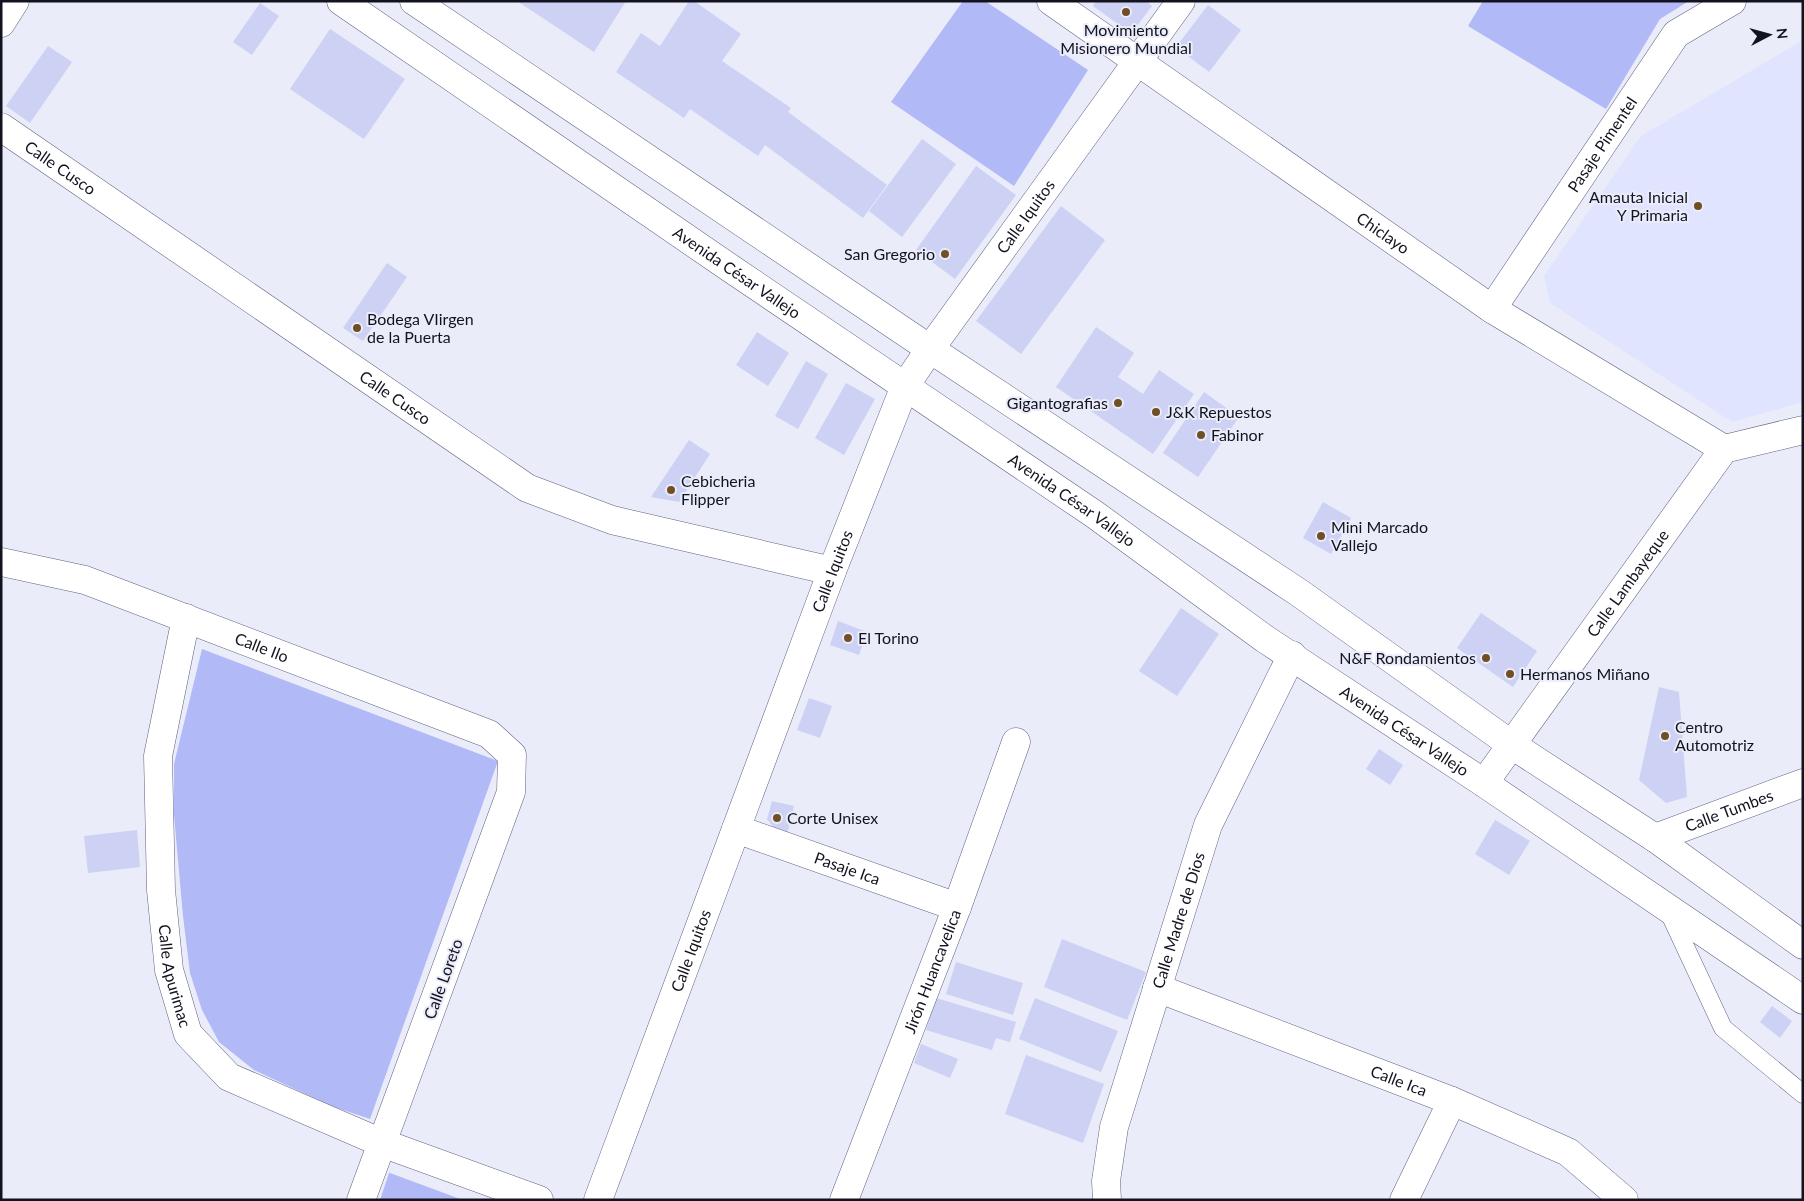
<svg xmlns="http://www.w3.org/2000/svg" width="1804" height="1201" font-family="Lato,sans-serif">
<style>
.built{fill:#e1e4fe}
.green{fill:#b1b9f6}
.building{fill:#cdd1f3}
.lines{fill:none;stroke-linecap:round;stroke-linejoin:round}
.service-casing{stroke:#5f6380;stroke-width:19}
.minor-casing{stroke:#5f6380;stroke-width:29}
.secondary-casing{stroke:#5f6380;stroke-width:29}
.service{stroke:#fff;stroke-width:18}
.minor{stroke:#fff;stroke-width:28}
.secondary{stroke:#fff;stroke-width:28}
.poi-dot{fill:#704f26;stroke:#eaecfa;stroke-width:2}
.labels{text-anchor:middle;stroke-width:4;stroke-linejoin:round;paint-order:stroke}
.poi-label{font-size:16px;fill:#12131f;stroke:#eaecfa;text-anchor:start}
.street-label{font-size:16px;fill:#12131f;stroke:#eaecfa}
</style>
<rect width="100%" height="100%" fill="#eaecfa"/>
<polygon class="built" points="1803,40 1803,402 1732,422 1550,303 1544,276 1641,136"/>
<g class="green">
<polygon points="963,1 985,1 1088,70 1014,186 891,102"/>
<polygon points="1483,1 1689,1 1660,19 1606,109 1468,26"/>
<polygon points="202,649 498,761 370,1119 331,1106 254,1070 219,1042 202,1010 190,973 183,916 174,815 174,764"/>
<polygon points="389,1173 390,1173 463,1200 380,1200"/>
</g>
<g class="building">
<polygon points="517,1 626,1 594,52"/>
<polygon points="689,1 694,1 741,34 722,61 791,108 788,112 887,185 863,218 765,145 758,156 690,109 684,118 616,72 641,33 660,46"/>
<polygon points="1096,1 1146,1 1152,6 1137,26 1122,27 1093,6"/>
<polygon points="260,3 279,16 252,55 233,42"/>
<polygon points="1208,5 1241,30 1209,72 1176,47"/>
<polygon points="330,29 405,79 364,139 290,89"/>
<polygon points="48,46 72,62 30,123 6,106"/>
<polygon points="922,139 956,164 902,237 869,211"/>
<polygon points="976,166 1016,195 955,279 916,250"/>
<polygon points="1061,206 1105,240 1021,354 976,321"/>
<polygon points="387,263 407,277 363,341 343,328"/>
<polygon points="1096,327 1134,353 1118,377 1143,394 1159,370 1194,394 1153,454 1056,387"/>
<polygon points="757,332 789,353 768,386 736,365"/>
<polygon points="806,361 828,374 798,429 775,416"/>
<polygon points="846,383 875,399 844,455 815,438"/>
<polygon points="1204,392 1239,417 1198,477 1163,453"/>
<polygon points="689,440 710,454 679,502 651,497"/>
<polygon points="1323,502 1351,518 1331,554 1303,538"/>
<polygon points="1181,608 1219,634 1177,696 1139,671"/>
<polygon points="1481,613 1537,651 1513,687 1457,648"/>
<polygon points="838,621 867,632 859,655 830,645"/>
<polygon points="1659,687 1679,692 1687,797 1666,803 1639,780"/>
<polygon points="809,698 832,706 820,738 797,730"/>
<polygon points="1379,749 1403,765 1390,785 1366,769"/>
<polygon points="772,801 794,806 787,835 777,832 767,819"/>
<polygon points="1495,820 1530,841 1509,875 1475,854"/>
<polygon points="137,830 140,867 88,873 84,836"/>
<polygon points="1062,939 1146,972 1127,1020 1044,987"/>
<polygon points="956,962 1023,983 1013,1015 946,994"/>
<polygon points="933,997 1016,1022 1010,1042 996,1038 992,1050 926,1030 931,1014 928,1013"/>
<polygon points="1035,998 1118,1031 1101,1072 1019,1039"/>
<polygon points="1772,1006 1792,1021 1780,1038 1760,1022"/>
<polygon points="921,1044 958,1059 950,1078 914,1063"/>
<polygon points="1026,1055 1104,1084 1083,1143 1005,1114"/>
</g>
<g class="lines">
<g class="service-casing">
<polyline id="service" points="1668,910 1723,1028 1803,1094"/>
</g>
<g class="minor-casing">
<g id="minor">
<path id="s1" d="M1051,1l441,308 232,140"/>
<polyline points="1,23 15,1"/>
<path id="s2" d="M1,127l526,361 85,32 220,51"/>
<path id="s3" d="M1492,309l184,-275 56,-33"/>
<path id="s4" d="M1,562l84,18 404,154 23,21 -1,37 -150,408"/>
<path id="s5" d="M186,618l-28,138 3,134 8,80 19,64 41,43 153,66 157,57"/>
<path id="s6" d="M1484,783l240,-334 79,-19"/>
<path id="s7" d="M736,829l221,78"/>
<path id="s8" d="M1655,838l148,-55"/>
<path id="s9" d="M1157,988l295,113 116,51 56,48"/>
<path id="s10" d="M598,1200l234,-629 73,-185 25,-37 251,-348"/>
<path id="s11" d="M844,1200l113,-293 59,-165"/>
<path id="s12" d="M1107,1200l-1,-19 8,-54 94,-302 84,-170"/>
<polyline points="1404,1200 1452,1101"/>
</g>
</g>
<g class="secondary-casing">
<g id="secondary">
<path id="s13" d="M341,1l389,267 364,246 171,125 219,144 319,217"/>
<polyline points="414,1 930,349 1298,592 1512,745 1655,838 1803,945"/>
</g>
</g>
<use href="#service" class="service"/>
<use href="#minor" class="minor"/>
<use href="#secondary" class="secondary"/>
</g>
<g class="poi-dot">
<circle cx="1126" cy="12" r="5"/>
<circle cx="1698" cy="206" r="5"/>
<circle cx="945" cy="254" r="5"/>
<circle cx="357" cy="328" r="5"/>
<circle cx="1118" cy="403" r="5"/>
<circle cx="1156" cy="412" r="5"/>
<circle cx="1201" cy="435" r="5"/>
<circle cx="671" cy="490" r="5"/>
<circle cx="1321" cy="536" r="5"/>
<circle cx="848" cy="638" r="5"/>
<circle cx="1486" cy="658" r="5"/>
<circle cx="1510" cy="674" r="5"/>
<circle cx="1665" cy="736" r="5"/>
<circle cx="777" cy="818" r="5"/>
</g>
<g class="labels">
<g class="poi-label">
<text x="1126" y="36" text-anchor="middle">Movimiento<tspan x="1126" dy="18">Misionero Mundial</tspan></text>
<text x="1688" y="203" text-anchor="end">Amauta Inicial<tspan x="1688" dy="18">Y Primaria</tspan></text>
<text x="935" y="260" text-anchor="end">San Gregorio</text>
<text x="367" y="325">Bodega VIirgen<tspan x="367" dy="18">de la Puerta</tspan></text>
<text x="1108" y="409" text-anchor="end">Gigantografias</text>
<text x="1166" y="418">J&amp;K Repuestos</text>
<text x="1211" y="441">Fabinor</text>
<text x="681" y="487">Cebicheria<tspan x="681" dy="18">Flipper</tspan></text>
<text x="1331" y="533">Mini Marcado<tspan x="1331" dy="18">Vallejo</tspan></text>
<text x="858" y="644">El Torino</text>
<text x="1476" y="664" text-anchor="end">N&amp;F Rondamientos</text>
<text x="1520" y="680">Hermanos Miñano</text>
<text x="1675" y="733">Centro<tspan x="1675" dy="18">Automotriz</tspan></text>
<text x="787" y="824">Corte Unisex</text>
</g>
<g class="street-label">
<text dy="6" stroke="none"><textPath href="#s3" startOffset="198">Pasaje Pimentel</textPath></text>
<text dy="6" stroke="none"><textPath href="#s2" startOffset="72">Calle Cusco</textPath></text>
<text dy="6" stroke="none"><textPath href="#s10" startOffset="1078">Calle Iquitos</textPath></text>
<text dy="6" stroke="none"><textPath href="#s1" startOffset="405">Chiclayo</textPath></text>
<text dy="6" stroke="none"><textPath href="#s13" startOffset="480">Avenida César Vallejo</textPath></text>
<text dy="6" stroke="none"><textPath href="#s2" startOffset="478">Calle Cusco</textPath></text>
<text dy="6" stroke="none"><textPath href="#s13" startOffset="885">Avenida César Vallejo</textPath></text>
<text dy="6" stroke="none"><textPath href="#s10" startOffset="671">Calle Iquitos</textPath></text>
<text dy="6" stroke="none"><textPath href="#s6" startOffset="246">Calle Lambayeque</textPath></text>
<text dy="6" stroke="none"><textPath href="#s4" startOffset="275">Calle Ilo</textPath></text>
<text dy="6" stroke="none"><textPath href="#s13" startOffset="1290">Avenida César Vallejo</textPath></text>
<text dy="6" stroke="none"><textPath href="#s8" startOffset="79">Calle Tumbes</textPath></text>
<text dy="6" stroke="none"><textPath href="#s7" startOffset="118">Pasaje Ica</textPath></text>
<text dy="6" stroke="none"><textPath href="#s12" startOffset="290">Calle Madre de Dios</textPath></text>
<text dy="6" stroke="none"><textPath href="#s10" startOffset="266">Calle Iquitos</textPath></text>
<text dy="6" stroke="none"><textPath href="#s11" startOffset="245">Jirón Huancavelica</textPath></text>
<text dy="6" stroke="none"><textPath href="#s5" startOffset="362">Calle Apurimac</textPath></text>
<text transform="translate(443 979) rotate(-70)" y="6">Calle Loreto</text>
<text dy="6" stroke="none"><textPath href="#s9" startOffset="259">Calle Ica</textPath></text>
</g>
</g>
<rect width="1804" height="1201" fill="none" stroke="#12131f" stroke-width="5"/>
<g transform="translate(1769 35) rotate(84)" stroke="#eaecfa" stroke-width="4" paint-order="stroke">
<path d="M0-4L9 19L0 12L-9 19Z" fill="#12131f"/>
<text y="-8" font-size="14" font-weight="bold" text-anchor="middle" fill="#12131f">N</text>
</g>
</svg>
